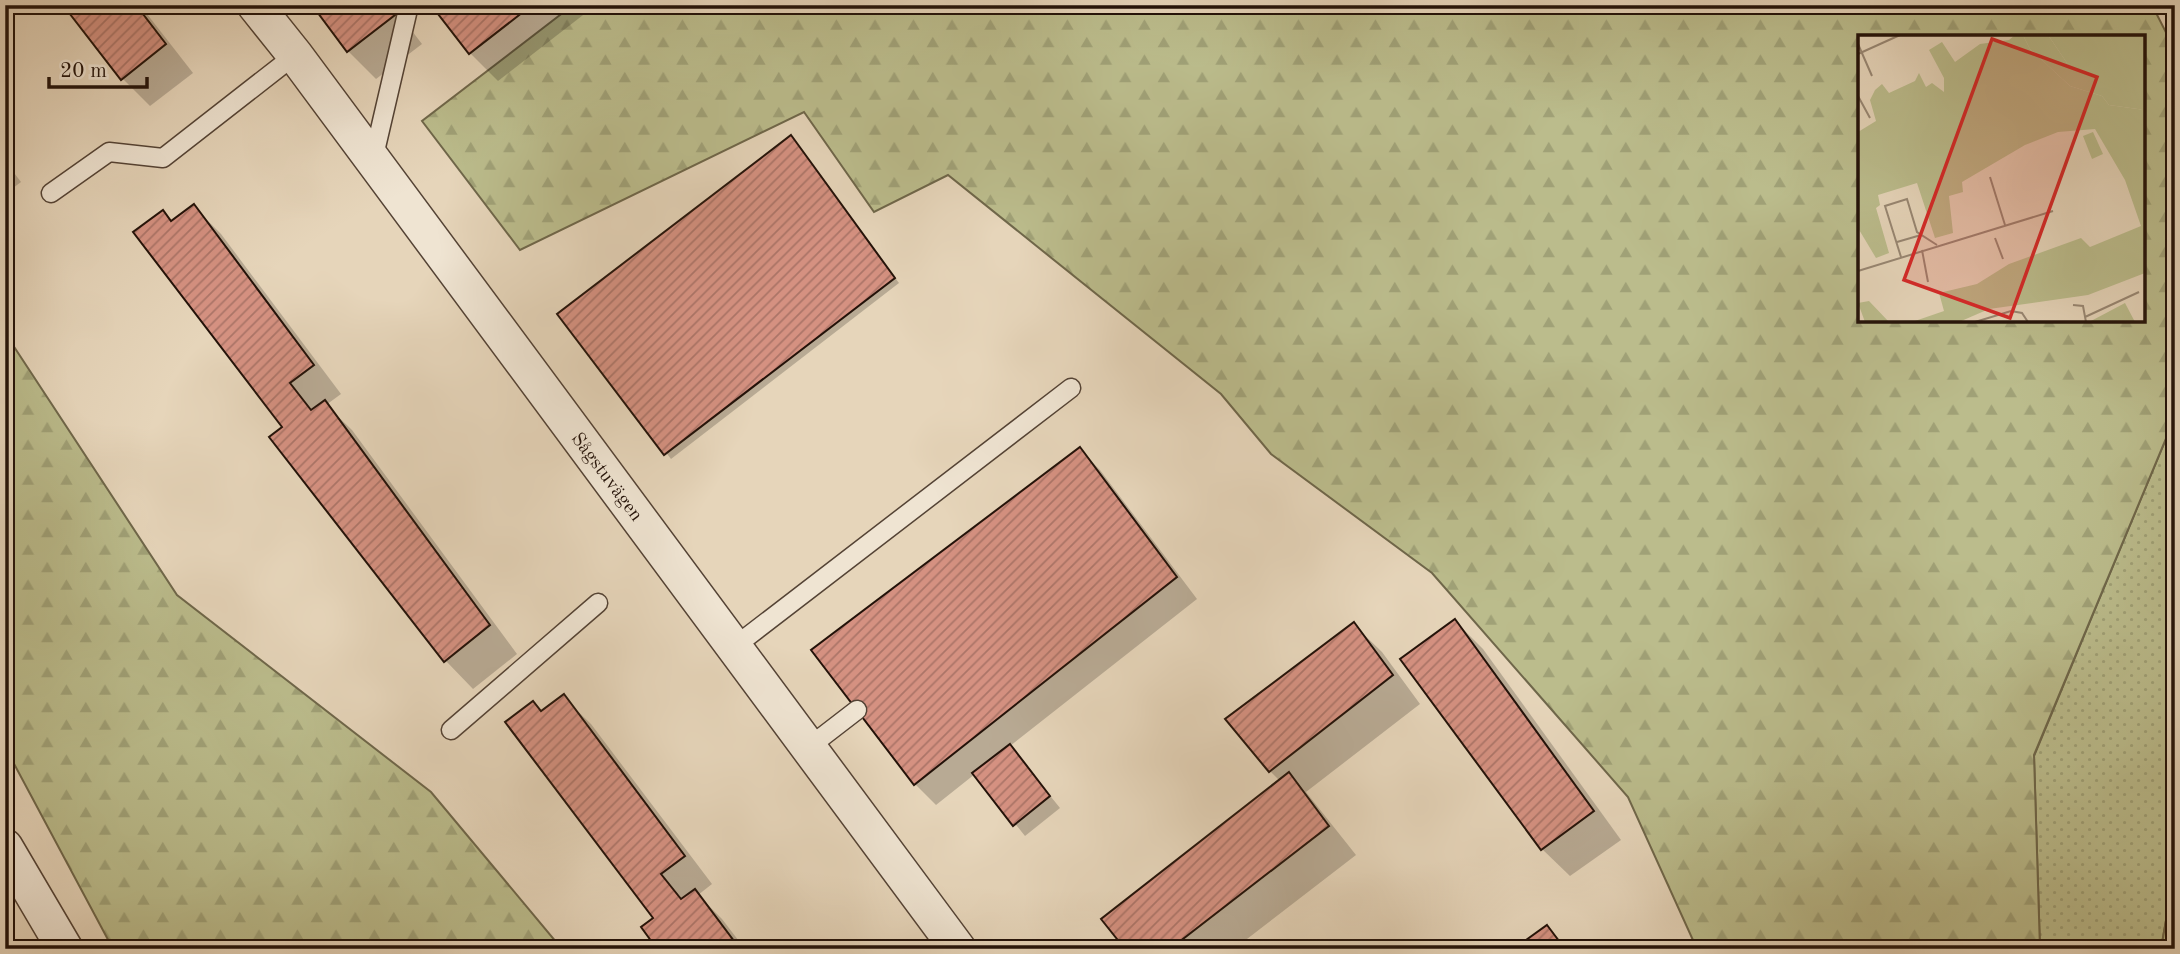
<svg xmlns="http://www.w3.org/2000/svg" width="2180" height="954" font-family="'Old Standard TT',serif">
<style>
.grass{fill:url(#grass-dots);stroke:#6f674a;stroke-width:2}
.forest{fill:url(#forest-firs);stroke:#6f674a;stroke-width:2;fill-rule:evenodd}
.shadow{fill:#0003}
.building{fill:url(#building-hatch);stroke:#231209;stroke-width:2}
.lines{fill:none;stroke-linecap:round;stroke-linejoin:round}
.lane-casing{stroke:#544335;stroke-width:21}
.street-casing{stroke:#544335;stroke-width:38}
.lane{stroke:#efe4d2;stroke-width:18}
.street{stroke:#efe4d2;stroke-width:35}
.labels{text-anchor:middle;stroke-width:5;stroke-linejoin:round;paint-order:stroke}
.street-label{font-size:19px;fill:#231209;stroke:#efe4d2}
.inset-road{fill:none;stroke:#988773;stroke-width:2}
.view{fill:#d62828;fill-opacity:0.15;stroke:#d62828;stroke-width:3.5}
.inset-edge{fill:none;stroke:#231209;stroke-width:3.5}
</style>
<defs>
<pattern id="grass-dots" width="8" height="8" patternUnits="userSpaceOnUse" patternTransform="scale(1.75)"><rect width="8" height="8" fill="#bbbc8c"/><path d="M2 2h.1M6 6h.1" fill="none" stroke="#a0a177" stroke-width="1.8" stroke-linecap="round"/></pattern>
<pattern id="forest-firs" width="22" height="20" patternUnits="userSpaceOnUse" patternTransform="scale(1.75)"><rect width="22" height="20" fill="#bbbc8c"/><path d="M5 1l3.5 6h-7zM16 11l3.5 6h-7z" fill="#a0a177"/></pattern>
<pattern id="building-hatch" width="6" height="6" patternUnits="userSpaceOnUse" patternTransform="scale(1.75)"><rect width="6" height="6" fill="#d59181"/><path d="M-1 1l2-2M0 6l6-6M5 7l2-2" fill="none" stroke="#ac7568"/></pattern>
</defs>
<rect width="100%" height="100%" fill="#e6d5ba"/>
<filter id="stains"><feTurbulence type="fractalNoise" baseFrequency=".00286" numOctaves="4"/><feColorMatrix values="0 0 0 0 .2 0 0 0 0 .09 0 0 0 0 .02 0 0 0 .5 -.17"/></filter>
<radialGradient id="worn" r=".72"><stop offset=".6" stop-color="#630" stop-opacity="0"/><stop offset="1" stop-color="#630" stop-opacity=".3"/></radialGradient>
<polygon class="grass" points="2175,417 2175,869 2161,949 2040,949 2034,756"/>
<g class="forest">
<path d="M573,5h1579l23,45v367l-141,338 6,194h-343l-69,-152 -196,-224 -161,-119 -50,-60 -273,-219 -74,37 -70,-100 -284,138 -98,-129zM1860,37h283v283h-283z"/>
<polygon points="5,333 177,595 431,792 562,949 113,949 12,760 5,753"/>
<polygon points="2175,869 2175,949 2161,949"/>
</g>
<g class="shadow">
<polygon points="65,5 140,5 193,73 150,106 122,78"/>
<polygon points="314,5 392,5 422,44 376,79 348,51"/>
<polygon points="443,5 596,5 498,81 470,53 437,10"/>
<polygon points="796,143 899,283 671,459 559,314"/>
<polygon points="5,161 21,182 5,194"/>
<polygon points="193,206 221,234 341,394 326,405 352,430 517,654 473,689 446,661 272,437 284,428 163,212 173,222"/>
<polygon points="1079,449 1100,470 1197,599 1010,746 1060,808 1025,836 975,774 936,805 915,784"/>
<polygon points="1455,621 1483,649 1621,840 1570,876 1542,849"/>
<polygon points="1354,625 1382,652 1420,704 1306,792 1356,855 1234,949 1127,949 1280,781 1270,771"/>
<polygon points="563,697 591,724 712,884 698,895 722,919 745,949 659,949 655,918 542,713"/>
<polygon points="1547,927 1569,949 1518,949"/>
</g>
<g class="building">
<polygon points="63,5 136,5 166,44 121,80"/>
<polygon points="312,5 388,5 395,15 347,52"/>
<polygon points="440,5 532,5 469,54 435,10"/>
<polygon points="791,135 895,278 664,455 557,314"/>
<polygon points="194,204 314,365 290,383 311,410 325,400 490,625 444,662 269,437 282,427 133,232 163,210 171,221"/>
<polygon points="1080,447 1177,577 914,785 811,650"/>
<polygon points="1455,619 1594,811 1541,850 1400,659"/>
<polygon points="1354,622 1393,675 1269,772 1225,719"/>
<polygon points="564,694 685,856 661,874 681,899 695,889 740,949 657,949 641,927 653,918 505,722 533,701 541,711"/>
<polygon points="1010,744 1050,796 1013,826 972,773"/>
<polygon points="1289,772 1329,826 1170,949 1125,949 1101,919"/>
<polygon points="1547,925 1565,949 1515,949 1526,940"/>
</g>
<g class="lines">
<g class="lane-casing">
<g id="lane">
<polyline points="373,160 409,5"/>
<polyline points="51,193 109,152 163,158 295,55"/>
<polyline points="734,647 1071,388"/>
<polyline points="451,730 598,603"/>
<polyline points="809,747 857,710"/>
</g>
</g>
<g class="street-casing">
<g id="street">
<polyline points="255,5 295,55 958,949"/>
<polyline points="5,847 65,949"/>
</g>
</g>
<use href="#lane" class="lane"/>
<use href="#street" class="street"/>
</g>
<g class="labels">
<g class="street-label">
<text transform="translate(608 476) rotate(53)" y="7">Sågstuvägen</text>
</g>
</g>
<g transform="translate(1858 35)">
<rect width="287" height="287" fill="#e6d5ba"/>
<path d="M165,0h25l19,28 78,25v22l-36,-5 -7,-9 -32,-10 -40,-37z" fill="#bbbc8c"/>
<path d="M157,0h8l7,14 40,37 32,10 7,9 36,5v163l-57,22 -99,14 -30,13h-47l32,-11 -5,-18 38,-9 32,-20 72,-26 9,9 51,-21 -16,-46 -30,-51 -37,3 -33,13 -63,37 1,10 -14,4 4,37 -18,5 -18,-55 -39,12 2,10 -4,3 13,45 -13,5 -18,-30v-96l18,-11 -6,-21 5,-10 7,-6 7,9 26,-12 4,-8 7,14 6,-4 12,9v-14l-15,-28 13,-8 13,20 25,-18 29,-4zM190,0h97v53l-12,5 -27,-8 -39,-22zM11,266l20,21h-24l-7,-19z" fill="#bbbc8c"/>
<path d="M265,0h22v83l-32,-77zM235,97l10,22 -11,5 -9,-23zM267,268l10,19h-44v-1z" fill="#bbbc8c"/>
<path class="inset-road" d="M0,9l14,32M0,19l42,-19M0,61l12,22M132,142l15,48M137,203l8,21M39,207l24,-7M64,215l6,32M43,222l-16,-51 22,-7 10,33 20,13M0,236l195,-60M215,270l10,1 3,16M227,282l54,-25M117,287l36,-11 11,2 6,9"/>
<path class="view" d="M134,4l105,38 -87,241 -106,-38z"/>
<rect width="287" height="287" class="inset-edge"/>
</g>
<rect width="2180" height="954" fill="none" stroke="#e6d5ba" stroke-width="28"/>
<rect x="7" y="7" width="2166" height="940" fill="none" stroke="#231209" stroke-width="3.5"/>
<rect x="14" y="14" width="2152" height="926" fill="none" stroke="#231209" stroke-width="2"/>
<path d="M49 77v10h98v-10" fill="none" stroke="#231209" stroke-width="3.5"/>
<text x="60" y="77" font-size="21" fill="#231209" stroke="#efe4d2" stroke-width="5" paint-order="stroke">20 m</text>
<rect width="100%" height="100%" filter="url(#stains)"/>
<rect width="100%" height="100%" fill="url(#worn)"/>
</svg>
